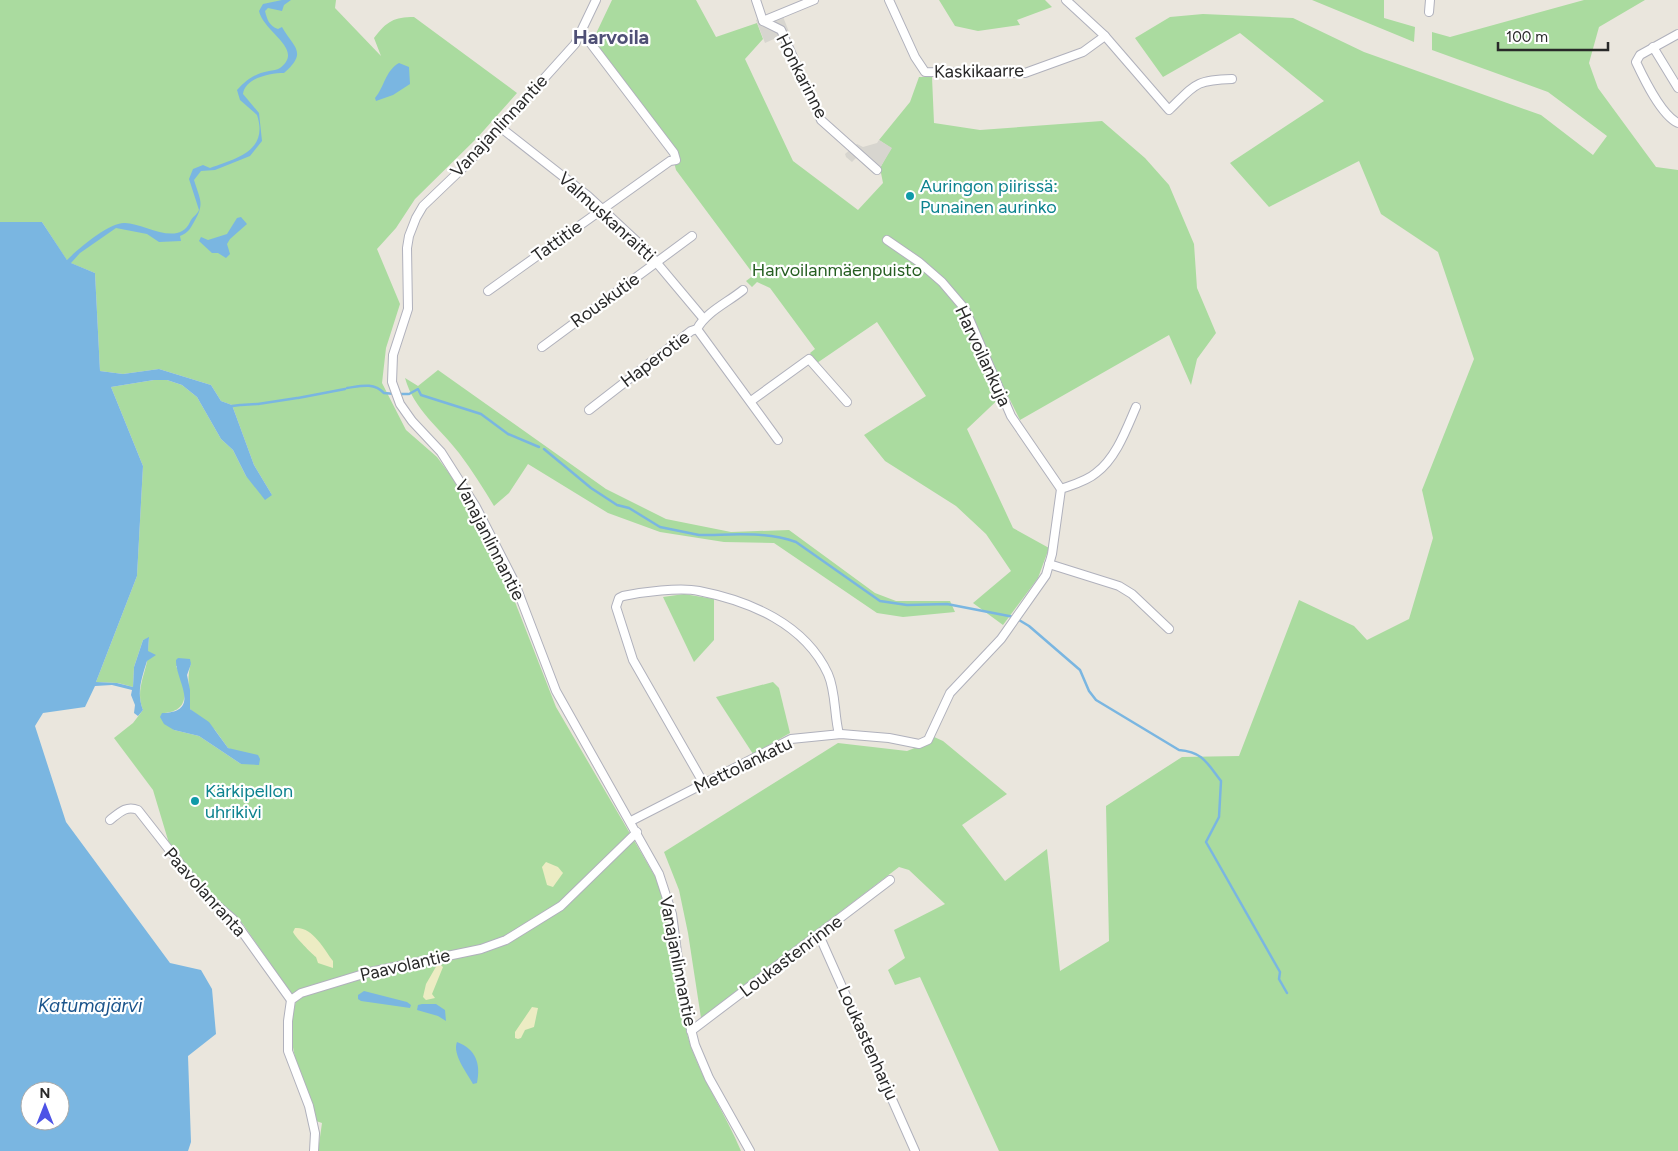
<svg xmlns="http://www.w3.org/2000/svg" width="1678" height="1151" font-family="Figtree,sans-serif">
<style>
.green{fill:#aadb9f;fill-rule:evenodd}
.sand{fill:#ececc3}
.plaza{fill:#d7d5cf}
.water{fill:#7ab6e1;fill-rule:evenodd}
.lines{fill:none;stroke-linecap:round;stroke-linejoin:round}
.stream{stroke:#7ab6e1;stroke-width:2.5}
.street-casing{stroke:#b0b1bc;stroke-width:10}
.street{stroke:#fff;stroke-width:8}
.culture-dot{fill:#0f9aa8;stroke:#fff;stroke-width:2}
.labels{text-anchor:middle;stroke-width:4.5;stroke-linejoin:round;paint-order:stroke}
.street-label{font-size:18px;fill:#292929;stroke:#fff}
.culture-label{font-size:18px;fill:#0d838f;stroke:#fff;text-anchor:start}
.park-label{font-size:18px;fill:#255e21;stroke:#fff}
.water-label{font-size:19px;font-style:italic;fill:#1b548b;stroke:#fff}
.quarter-label{font-size:20px;font-weight:bold;fill:#4f5075;stroke:#fff}
</style>
<rect width="100%" height="100%" fill="#eae6dd"/>
<g class="green">
<path d="M0,0h336l-1,8 46,48 -7,-18c13,-17 20,-21 40,-21l103,76 -40,45 -62,61 -19,29 -19,21 23,55 -14,44 -4,35 24,47 31,27 20,27 51,100 48,123 100,171c20,55 17,114 35,169 13,36 35,68 50,104h-423l4,-28 -6,-2c-13,-45 -33,-72 -20,-120l-53,-77 -43,-38 -29,-36 -18,-60 -39,-52 19,-15 10,-13c-7,-17 0,-31 4,-48 1,-8 1,-16 2,-24l-6,2 -9,27 -1,20 -15,-4 -22,-1 41,-106 6,-110 -32,-79 43,-7h13l15,5 15,12 24,42 12,11 13,26 26,19 -18,-30 -22,-60 -11,-4 -10,-16 -52,-16 -36,5 -23,-3 -5,-98 -27,-11 -26,-40h-42zM191,663c-5,16 -1,30 -1,46l25,21 13,18 10,4 3,12 -42,-28 -25,-6 -12,-17c31,-1 24,-27 14,-47z"/>
<polygon points="612,0 696,0 716,37 757,23 763,39 745,59 793,161 858,210 883,183 880,168 891,148 879,140 910,102 919,77 932,77 934,123 980,130 1102,121 1145,158 1169,185 1194,244 1197,288 1216,333 1197,359 1191,385 1169,335 1020,420 1006,392 967,429 1013,528 1049,548 1038,578 1003,625 973,603 1011,571 986,534 956,506 885,461 864,435 926,396 877,322 817,363 810,353 815,349 770,288 757,282 752,287 746,281 754,275 676,170 674,162 679,161 592,42"/>
<polygon points="939,0 1045,0 1052,7 1017,20 1020,25 978,31 955,26"/>
<polygon points="1312,0 1384,0 1384,18 1415,27 1414,42"/>
<polygon points="1584,0 1645,0 1599,27 1589,63 1598,88 1656,167 1678,170 1678,1151 999,1151 920,977 895,985 888,970 905,958 894,930 945,904 909,870 899,867 701,1018 688,933 679,890 664,852 838,743 907,751 925,744 932,736 943,741 1007,794 962,825 1005,881 1047,849 1060,971 1109,941 1106,806 1182,757 1239,756 1299,600 1354,626 1367,640 1409,619 1433,538 1422,490 1474,359 1438,252 1381,214 1359,161 1269,207 1230,163 1324,101 1240,33 1163,77 1135,38 1170,17 1203,14 1293,18 1364,52 1541,115 1593,155 1607,136 1548,92 1432,50 1432,32 1450,37"/>
<path d="M438,370l168,119 60,30 65,13 58,-2 86,63 21,8h54l5,11 -52,5 -26,-4 -103,-70 -50,-1 -64,-10 -52,-19 -80,-49 -19,29 -15,13c-11,-18 -22,-36 -35,-53 -19,-25 -45,-43 -54,-75l13,8z"/>
<polygon points="684,594 714,599 714,640 694,662 663,597"/>
<polygon points="773,682 779,688 790,733 753,754 716,697"/>
</g>
<g class="sand">
<polygon points="546,862 558,867 563,873 553,887 547,885 542,867"/>
<path d="M295,928c17,-2 29,21 38,33v7l-15,-5 -2,-6c-5,-4 -20,-19 -23,-25z"/>
<polygon points="440,964 443,967 432,994 435,998 426,1000 423,997 426,984 437,965"/>
<polygon points="532,1007 538,1008 534,1027 525,1030 521,1038 518,1039 515,1038 515,1032"/>
</g>
<g class="plaza">
<polygon points="780,9 789,32 765,43 756,20"/>
<polygon points="879,140 892,148 880,168 874,174 856,158 852,162 846,157 845,154 857,144 863,147 877,143"/>
</g>
<g class="water">
<path d="M282,0h9l-7,5 -2,6 -14,-3 -3,3c2,8 4,15 13,18l4,-2c12,21 26,25 2,46 -14,0 -39,5 -41,21l16,19 3,28 -12,15 -35,14 -14,1 -7,9c6,20 11,23 0,42 -4,7 -6,11 -14,14l1,5 -22,1 -12,-8 -31,-6 -36,25 -9,10 24,10 5,98 23,3 36,-5 52,16 10,16 11,4 22,60 18,30 -7,5 -19,-24 -13,-26 -12,-11 -24,-42 -15,-12 -15,-5h-13l-43,7 32,79 -6,110 -41,106 21,1 16,4 1,-20 9,-27 6,-3 -1,14 8,4 -9,6c-5,16 -11,32 -4,49l-5,6 -4,-3 1,-8 -4,-10 1,-5 -20,-5 -17,1 -10,21 -42,6 -8,13 31,96 104,141 31,7 11,19 4,45 -28,22 3,86 -3,9h-188v-929h42l25,38c11,-11 41,-37 57,-37 18,-1 54,25 66,-1 2,-5 7,-7 9,-12l-10,-31 4,-10 10,-4 7,3c26,-9 59,-17 47,-53l-17,-15 -3,-10c10,-11 17,-16 32,-19 4,-1 8,-1 11,-3 25,-19 -16,-35 -21,-57l4,-7zM30,1091h30v30h-30z"/>
<path d="M399,63l10,4 1,17 -17,11 -17,6 -1,-3c10,-12 10,-27 24,-35z"/>
<polygon points="241,217 247,224 230,239 227,244 230,254 226,258 218,253 212,253 199,241 201,237 208,240 227,234 237,218"/>
<path d="M178,658l12,1 1,5 -4,11 3,15v19l19,13 19,26 30,7 2,4 -1,6 -18,-1 -42,-28 -25,-6 -10,-6 -4,-7 2,-4c41,-1 13,-33 14,-53z"/>
<polygon points="364,991 407,1002 411,1005 410,1008 361,1001 358,999 358,995"/>
<polygon points="422,1004 436,1004 445,1010 446,1021 438,1016 417,1010 418,1005"/>
<path d="M457,1042c19,7 24,22 20,41l-4,1c-6,-11 -21,-30 -16,-42z"/>
</g>
<g class="lines">
<g class="stream">
<path d="M347,388c14,-2 26,-6 37,5l11,1"/>
<polyline points="397,394 408,394"/>
<polyline points="409,394 418,389 421,395 481,414 508,434 539,447"/>
<polyline points="298,398 345,389"/>
<polyline points="258,404 297,398"/>
<polyline points="241,405 257,404"/>
<polyline points="232,406 240,405"/>
<polyline points="544,449 591,488 617,505 629,508 660,527 699,535"/>
<path d="M700,535c32,0 65,-4 96,7l84,59 27,4 40,-1 67,13"/>
<path d="M1019,620l10,6 51,44 9,21 7,9 83,50c24,2 28,13 42,31l-2,36 -13,25 74,130 -1,7 8,14"/>
</g>
<g class="street-casing">
<g id="street">
<polyline points="596,0 575,44 469,162 423,206 416,218 409,236 407,248 408,309 393,355 392,382 400,404 412,421 441,452 476,507 514,581 556,691 659,874 672,914 683,998 695,1045 709,1078 750,1151"/>
<polyline points="756,0 763,21 781,30 821,120 877,170"/>
<polyline points="889,0 915,57 925,72 1025,73 1083,52 1105,36"/>
<path d="M1066,0l39,36 64,74c26,-25 25,-30 63,-31"/>
<polyline points="1429,12 1430,0"/>
<polyline points="763,21 814,0"/>
<path d="M1678,34l-38,21 -4,7c8,17 25,53 42,61"/>
<polyline points="1653,47 1678,88"/>
<polyline points="500,127 588,196 646,250 703,318"/>
<polyline points="887,240 919,262 942,282 965,309 1011,416 1061,489"/>
<polyline points="488,291 670,161 676,160 674,153 582,32"/>
<polyline points="697,329 778,440"/>
<polyline points="542,347 692,236"/>
<polyline points="751,401 809,359 847,402"/>
<path d="M589,410l102,-79 6,-2c9,-17 30,-26 46,-39"/>
<polyline points="1049,564 1119,586 1132,594 1169,629"/>
<path d="M704,784l-71,-124 -17,-53 3,-9 4,-2c19,-4 57,-9 76,-5 51,10 106,33 129,83 8,18 6,41 11,60"/>
<path d="M110,820c9,-7 16,-15 28,-10l65,83 30,26 58,81"/>
<path d="M631,821l160,-82 50,-5 48,4 30,6 9,-4 22,-47 51,-54 45,-64 6,-21 9,-65c11,-4 26,-8 35,-16 20,-15 30,-43 40,-66"/>
<polyline points="819,935 915,1151"/>
<polyline points="691,1031 890,880"/>
<polyline points="314,1151 315,1133 309,1106 288,1051 288,1021 291,1000 301,993 370,972 481,949 506,940 561,906 637,832"/>
</g>
</g>
<use href="#street" class="street"/>
</g>
<g class="culture-dot">
<circle cx="910" cy="196" r="5"/>
<circle cx="195" cy="801" r="5"/>
</g>
<g class="labels">
<g class="street-label">
<text transform="translate(979 71) rotate(-1)" y="6">Kaskikaarre</text>
<text transform="translate(802 76) rotate(63)" y="6">Honkarinne</text>
<text transform="translate(499 126) rotate(-47)" y="6">Vanajanlinnantie</text>
<text transform="translate(607 217) rotate(42)" y="6">Valmuskanraitti</text>
<text transform="translate(557 241) rotate(-36)" y="6">Tattitie</text>
<text transform="translate(605 300) rotate(-36)" y="6">Rouskutie</text>
<text transform="translate(983 356) rotate(65)" y="6">Harvoilankuja</text>
<text transform="translate(655 359) rotate(-37)" y="6">Haperotie</text>
<text transform="translate(490 540) rotate(63)" y="6">Vanajanlinnantie</text>
<text transform="translate(743 765) rotate(-26)" y="6">Mettolankatu</text>
<text transform="translate(205 892) rotate(48)" y="6">Paavolanranta</text>
<text transform="translate(791 956) rotate(-37)" y="6">Loukastenrinne</text>
<text transform="translate(678 961) rotate(79)" y="6">Vanajanlinnantie</text>
<text transform="translate(405 965) rotate(-13)" y="6">Paavolantie</text>
<text transform="translate(868 1043) rotate(66)" y="6">Loukastenharju</text>
</g>
<g class="culture-label">
<text x="920" y="192">Auringon piirissä:<tspan x="920" dy="21">Punainen aurinko</tspan></text>
<text x="205" y="797">Kärkipellon<tspan x="205" dy="21">uhrikivi</tspan></text>
</g>
<g class="park-label">
<text x="837" y="276">Harvoilanmäenpuisto</text>
</g>
<g class="water-label">
<text x="90" y="1012">Katumajärvi</text>
</g>
<g class="quarter-label">
<text x="611" y="44">Harvoila</text>
</g>
</g>
<g transform="translate(45 1106)"><circle r="24" fill="#ffffff" stroke="#a9a9a9"/>
<path d="M0-4L9 19L0 12L-9 19Z" fill="#4d53e6"/>
<text y="-8" font-size="14" font-weight="bold" text-anchor="middle" fill="#292929">N</text>
</g>
<path d="M1498 42v8h110v-8" fill="none" stroke="#292929" stroke-width="2.5"/>
<text x="1506" y="42" font-size="15" fill="#292929" stroke="#ffffff" stroke-width="4" paint-order="stroke">100 m</text>
</svg>
